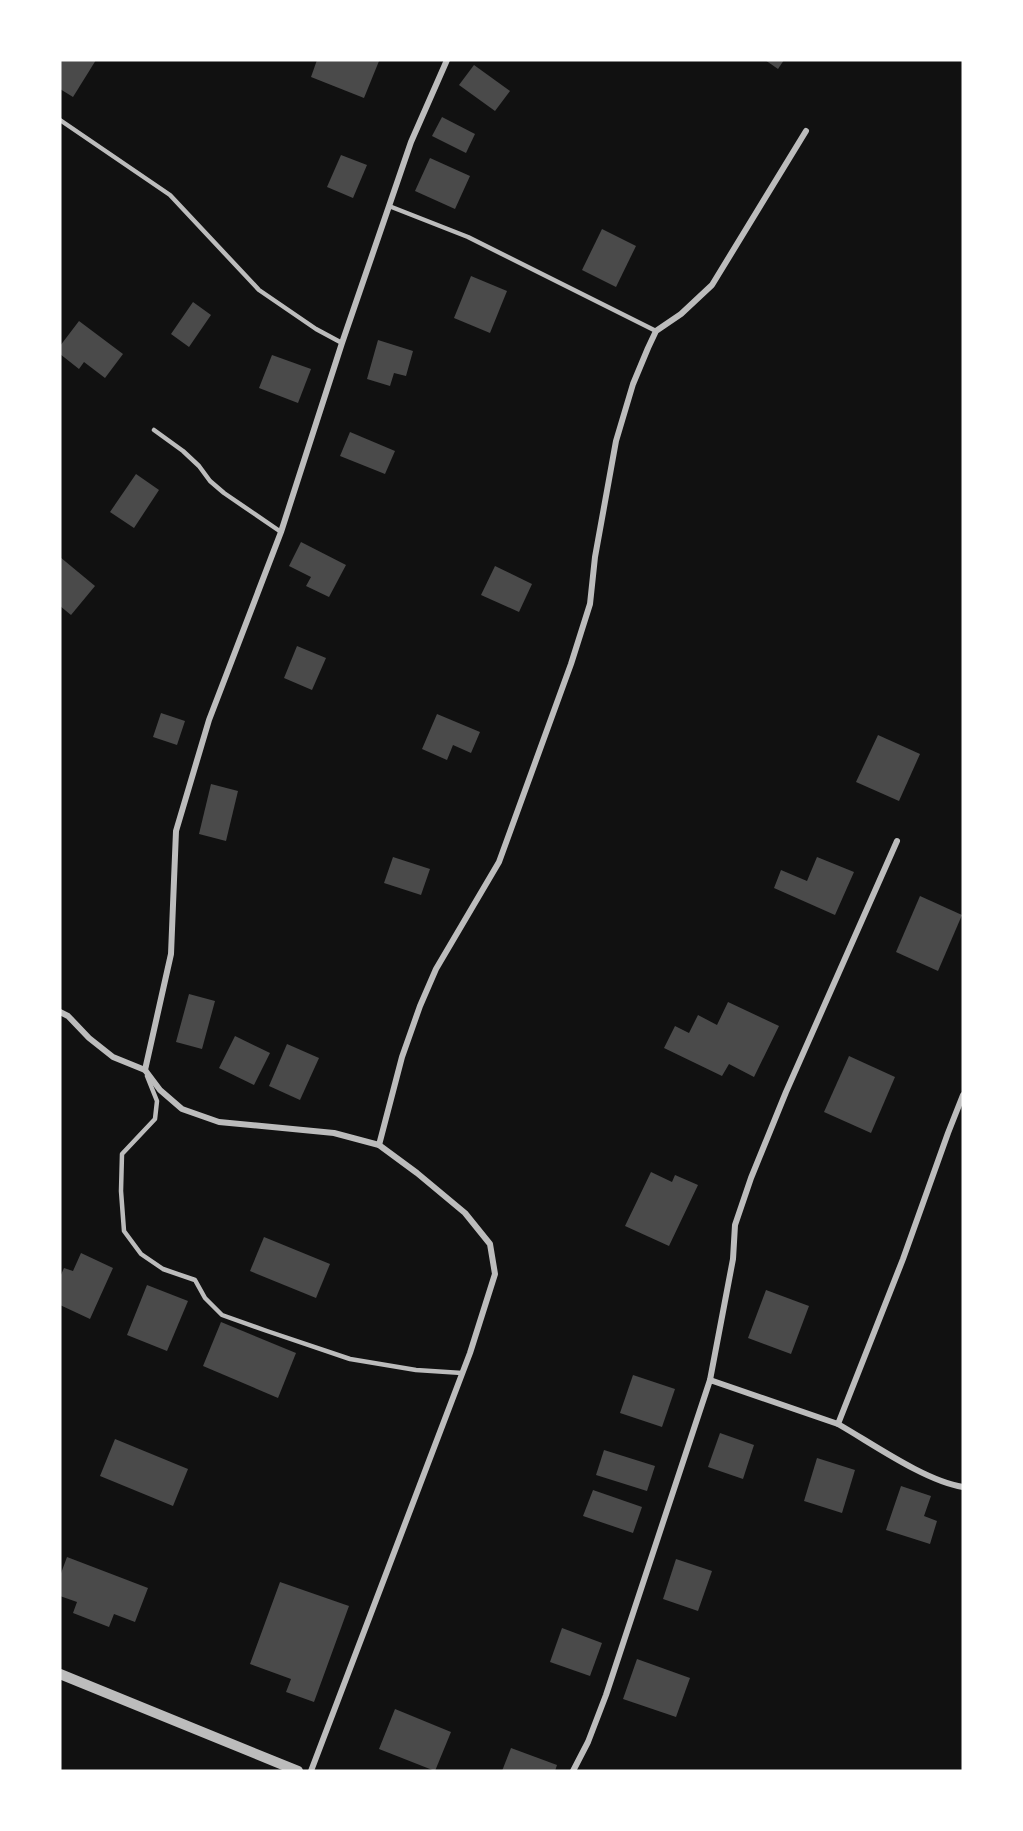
<svg xmlns="http://www.w3.org/2000/svg" width="1023" height="1831" font-family="'Alegreya Sans',sans-serif">
<style>
.building{fill:#4a4a4a}
.lines{fill:none;stroke-linecap:round;stroke-linejoin:round}
.service{stroke:#bcbcbc;stroke-width:4.5}
.minor{stroke:#bcbcbc;stroke-width:6}
.tertiary{stroke:#bcbcbc;stroke-width:10}
</style>
<rect width="100%" height="100%" fill="#111"/>
<g class="building">
<polygon points="60,60 96,60 73,97 60,89"/>
<polygon points="317,60 376,60 379,61 364,98 311,77"/>
<polygon points="765,60 784,60 778,69"/>
<polygon points="474,65 510,91 495,111 459,85"/>
<polygon points="442,117 475,134 466,153 432,136"/>
<polygon points="341,155 367,165 353,198 327,187"/>
<polygon points="430,158 470,176 455,209 415,191"/>
<polygon points="602,229 636,246 616,287 582,270"/>
<polygon points="471,276 507,291 490,333 454,318"/>
<polygon points="193,302 211,315 189,347 171,334"/>
<polygon points="79,321 123,354 105,378 84,362 79,369 60,354 60,346"/>
<polygon points="378,340 413,351 406,376 394,373 390,386 367,379"/>
<polygon points="272,355 311,369 298,403 259,388"/>
<polygon points="350,432 395,451 385,474 340,456"/>
<polygon points="136,474 159,490 134,528 110,512"/>
<polygon points="301,542 346,565 329,597 306,586 311,577 289,566"/>
<polygon points="60,557 95,586 71,615 60,606"/>
<polygon points="495,566 532,584 519,612 481,595"/>
<polygon points="297,646 326,658 312,690 284,678"/>
<polygon points="161,713 185,721 177,745 153,737"/>
<polygon points="437,714 480,732 471,753 453,745 447,760 422,749"/>
<polygon points="878,735 920,754 899,801 856,782"/>
<polygon points="211,784 238,791 226,841 199,834"/>
<polygon points="393,857 430,869 421,895 384,883"/>
<polygon points="817,857 854,872 835,915 774,888 781,870 807,881"/>
<polygon points="920,896 962,915 938,971 896,952"/>
<polygon points="189,994 215,1001 202,1049 176,1042"/>
<polygon points="728,1002 779,1026 754,1077 729,1064 722,1076 664,1048 675,1026 689,1033 698,1015 717,1025"/>
<polygon points="235,1036 270,1053 254,1085 219,1068"/>
<polygon points="287,1044 319,1058 300,1100 269,1086"/>
<polygon points="849,1056 895,1077 871,1133 824,1112"/>
<polygon points="651,1172 672,1182 675,1175 698,1185 669,1246 625,1226"/>
<polygon points="264,1237 330,1264 316,1298 250,1271"/>
<polygon points="81,1253 113,1268 90,1319 60,1305 60,1277 64,1268 73,1271"/>
<polygon points="147,1285 188,1301 167,1351 127,1335"/>
<polygon points="766,1290 809,1306 791,1354 748,1338"/>
<polygon points="221,1322 296,1353 278,1398 203,1366"/>
<polygon points="633,1375 675,1389 662,1427 620,1413"/>
<polygon points="720,1433 754,1445 743,1479 708,1467"/>
<polygon points="115,1439 188,1469 173,1506 100,1476"/>
<polygon points="604,1450 655,1466 647,1491 596,1475"/>
<polygon points="817,1458 855,1470 842,1513 804,1501"/>
<polygon points="901,1486 931,1496 924,1516 937,1521 930,1544 886,1530"/>
<polygon points="593,1490 642,1507 633,1533 583,1516"/>
<polygon points="67,1557 148,1588 135,1622 114,1614 109,1627 73,1613 77,1602 60,1596 60,1576"/>
<polygon points="676,1559 712,1571 698,1611 663,1599"/>
<polygon points="280,1582 349,1606 314,1702 286,1692 291,1679 250,1664"/>
<polygon points="562,1628 602,1643 590,1676 550,1662"/>
<polygon points="637,1659 690,1678 676,1717 623,1699"/>
<polygon points="395,1709 451,1732 435,1771 379,1749"/>
<polygon points="511,1748 557,1765 555,1771 502,1771"/>
</g>
<g class="lines">
<g class="service">
<polyline points="60,120 170,195 259,290 316,329 342,343"/>
<polyline points="389,206 468,237 656,331"/>
<polyline points="154,430 183,451 199,466 210,481 224,493 281,532"/>
<polyline points="147,1076 157,1101 155,1119 122,1154 121,1191 124,1231 141,1254 163,1269 195,1280 205,1298 222,1315 267,1331 350,1359 416,1370 462,1373"/>
</g>
<g class="minor">
<polyline points="60,1012 68,1016 89,1038 113,1057 145,1070 160,1090 182,1109 219,1122 334,1133 379,1145 417,1173 465,1213 490,1244 495,1274 470,1353 311,1771"/>
<polyline points="145,1070 171,954 176,831 209,720 281,532 342,343 411,142 447,60"/>
<polyline points="379,1145 402,1057 420,1006 436,969 499,862 571,664 590,604 595,557 616,441 633,384 648,348 656,331 681,314 712,285 806,131"/>
<polyline points="710,1380 733,1259 735,1225 751,1178 786,1092 897,841"/>
<path d="M838,1424c35,20 87,57 125,63"/>
<polyline points="573,1771 588,1742 606,1695 710,1380 838,1424 903,1259 948,1133 963,1095"/>
</g>
<polyline class="tertiary" points="60,1674 298,1771"/>
</g>
<rect width="1023" height="1831" fill="none" stroke="#ffffff" stroke-width="123"/>
</svg>
